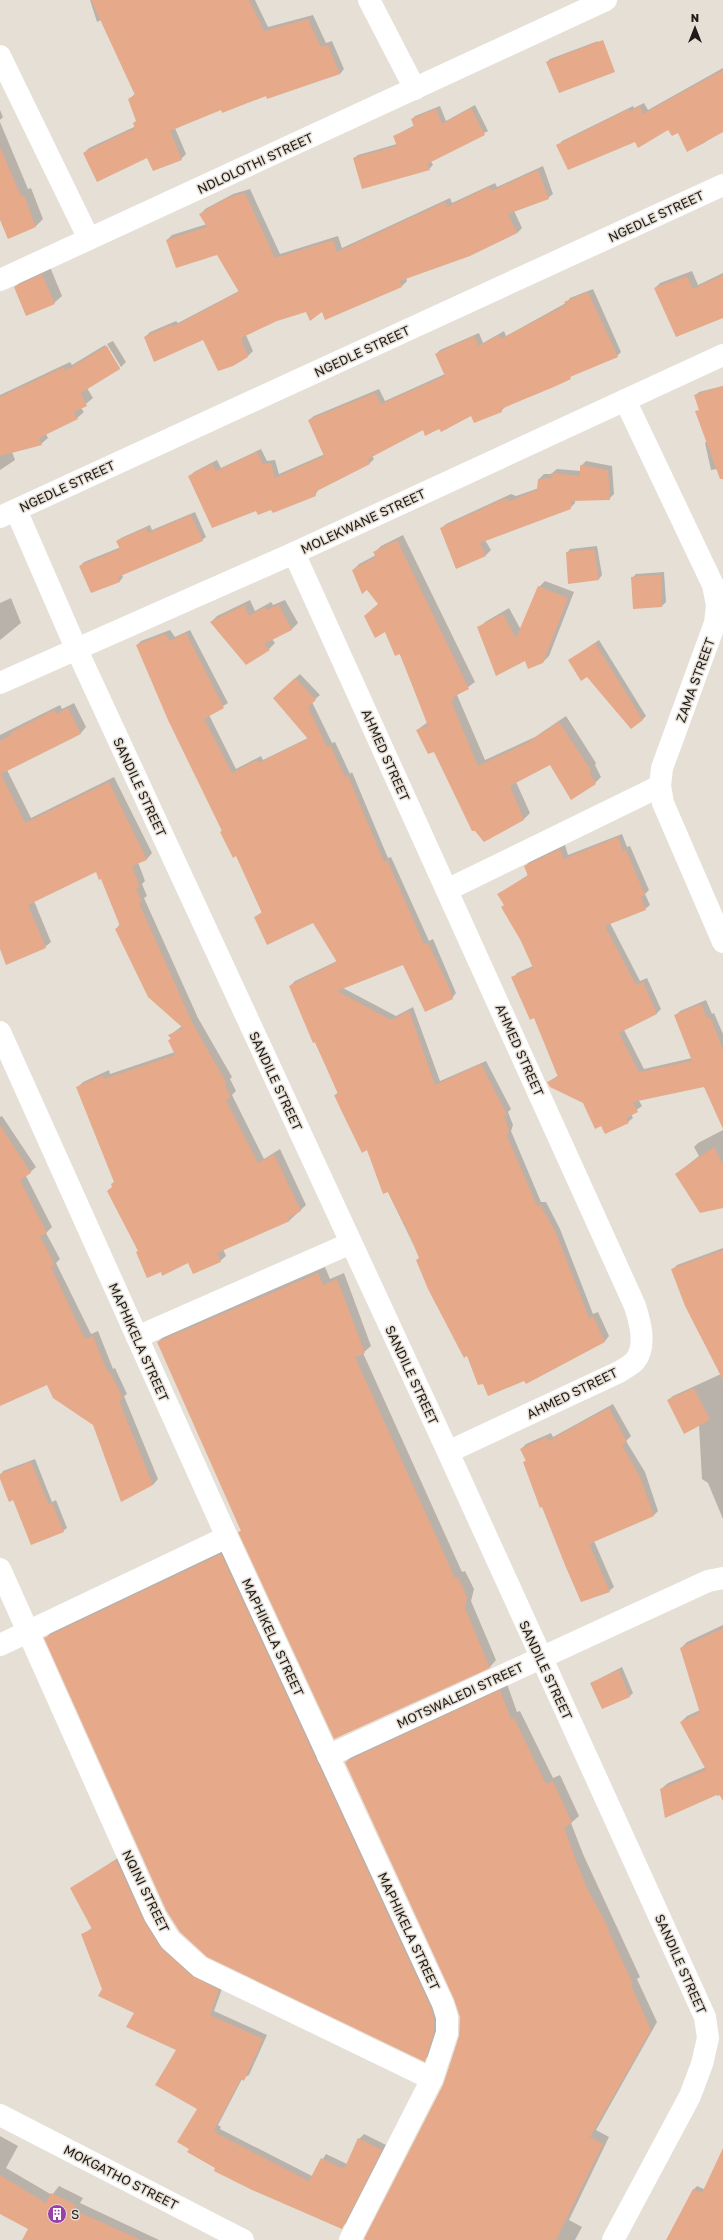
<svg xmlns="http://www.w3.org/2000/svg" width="723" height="2240" font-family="'Golos Text',sans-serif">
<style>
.shadow{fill:#0003}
.building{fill:#e6a98a}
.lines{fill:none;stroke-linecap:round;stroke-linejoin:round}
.minor{stroke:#fff;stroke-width:22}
.labels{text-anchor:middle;stroke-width:3;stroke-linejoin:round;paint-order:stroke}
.street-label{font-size:13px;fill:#1e1b18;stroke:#e6dfd6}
.poi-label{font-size:13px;fill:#1e1b18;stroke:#e6dfd6;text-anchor:start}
</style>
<rect width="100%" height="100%" fill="#e6dfd6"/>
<g class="shadow">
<polygon points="90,0 255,0 268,27 313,15 326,43 332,41 344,69 340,74 222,109 175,128 186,154 181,159 84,153 89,148 136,126 137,120 129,99 135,94 101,20 97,22"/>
<polygon points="598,41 611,70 547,62 550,59"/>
<polygon points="723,68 723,129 704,143 687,151 678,131 669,128 636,141 558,146 562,141 633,106 634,108 644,103 648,110"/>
<polygon points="475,105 488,131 431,161 433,165 429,169 354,158 358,155 397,144 394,136 415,125 412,119 415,116 440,106 446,121"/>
<polygon points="0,110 3,117 0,120"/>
<polygon points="0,122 28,189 31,188 43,219 36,226 8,238 0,218"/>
<polygon points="543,166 553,194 548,198 514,211 522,228 517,233 469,255 406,278 407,281 402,286 325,319 323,311 307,311 276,320 246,335 253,351 248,356 204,338 145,337 150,332 176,321 178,323 239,291 217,254 167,240 172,235 207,224 201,214 205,209 233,194 250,189 280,254 338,236 342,248 450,198 452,203 495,183 497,187"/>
<polygon points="50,267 62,296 54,303 15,287 23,280"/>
<polygon points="692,271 698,285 723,273 723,310 655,288 660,283"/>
<polygon points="593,289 621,352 617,356 575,374 556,385 506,406 501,411 472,415 439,428 423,429 372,456 374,459 370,463 319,489 315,495 272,509 256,509 190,476 194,472 217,460 221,468 261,449 267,461 275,460 279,474 325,454 309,420 314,416 379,389 385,401 445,374 436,354 440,350 479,333 483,343 504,331 506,336 566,303 570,298"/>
<polygon points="113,341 126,362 121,367 107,344"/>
<polygon points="105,345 120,368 87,388 93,398 81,408 84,412 77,418 46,434 48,438 41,444 12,452 15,460 0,470 0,395 70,362 72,365"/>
<polygon points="723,386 723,420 695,396 699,392"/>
<polygon points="723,436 723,468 711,470 705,443 709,439"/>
<polygon points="586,461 612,466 614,494 609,499 575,500 575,503 570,508 485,540 491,550 486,555 456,568 441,529 446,524 511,494 516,496 539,488 539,479 544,474 551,474 557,469 581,471 581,466"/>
<polygon points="195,512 206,537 202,540 122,575 123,577 120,581 91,592 80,566 84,562 121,547 117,541 121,538 150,525 152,530"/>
<polygon points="403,535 475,682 457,695 485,760 535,737 566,716 596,763 595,765 601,777 595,783 550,764 516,782 530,813 524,819 476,830 434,751 417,730 428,722 379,604 353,570 359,564 376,555 374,553 381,546"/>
<polygon points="597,546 602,575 599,579 569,583 567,553 570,549"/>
<polygon points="664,572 666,602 662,606 634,608 632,578 636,574"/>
<polygon points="545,581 574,592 549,656 543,662 525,660 479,628 485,622 509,608 521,630 539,587"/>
<polygon points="11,598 21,623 0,640 0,603"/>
<polygon points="250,600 255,611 271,602 273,605 285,600 298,623 292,629 272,639 275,643 269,649 211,622 217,616"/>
<polygon points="170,630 175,637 190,630 228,703 209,715 236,769 261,756 263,760 308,738 279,693 300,674 320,695 312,702 332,743 335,742 350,774 352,772 388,858 391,857 429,941 433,939 456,993 452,998 403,963 343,988 396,1016 413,1007 440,1081 486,1061 511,1109 508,1112 513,1125 511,1131 541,1202 546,1202 560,1229 593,1314 598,1312 609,1336 605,1341 526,1382 525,1379 484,1383 467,1355 367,1149 335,1096 338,1092 295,999 290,986 295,981 337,961 314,922 255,917 262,912 236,855 221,832 222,830 137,645 141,641"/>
<polygon points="599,640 646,716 642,720 570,660"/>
<polygon points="74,703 86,727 81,733 7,770 31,818 114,777 152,853 147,859 138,862 145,881 142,884 147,896 144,898 198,1018 232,1077 230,1079 236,1091 232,1095 264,1159 280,1149 306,1205 290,1220 223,1249 226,1256 220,1261 189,1262 162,1270 137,1252 139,1250 112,1184 115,1181 78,1087 83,1082 109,1070 110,1074 175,1052 170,1035 182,1026 116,929 120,924 102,878 97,871 34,901 51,942 45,947 0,926 0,735 60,705 62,709"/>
<polygon points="622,834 627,847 630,846 649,890 645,894 650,905 645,909 610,923 640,981 647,978 661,1009 657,1013 624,1030 644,1069 692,1058 676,1015 680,1011 706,1000 712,1014 714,1013 723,1034 723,1126 705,1086 638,1099 642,1106 631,1114 633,1118 628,1122 601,1125 584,1103 548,1082 559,1075 534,1017 513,978 517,973 533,966 499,894 528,875 525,867 529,862 565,845 568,855"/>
<polygon points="2,1116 36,1167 26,1176 52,1227 46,1233 60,1259 56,1263 91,1334 98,1331 113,1369 115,1368 127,1394 124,1396 158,1479 153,1485 94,1425 48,1384 0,1405 0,1117"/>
<polygon points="723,1130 723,1207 676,1174 699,1156 694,1147 698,1143"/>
<polygon points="723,1248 723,1365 673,1269 677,1265"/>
<polygon points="325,1267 330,1279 344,1273 371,1346 363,1353 462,1572 465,1571 474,1589 471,1601 496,1660 490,1667 335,1738 240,1532 242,1530 158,1342 164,1336"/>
<polygon points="721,1374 723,1379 723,1519 708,1483 702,1479 699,1425 668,1400 673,1396"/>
<polygon points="613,1404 631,1436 626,1441 645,1472 658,1511 653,1516 594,1541 614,1587 609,1591 524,1462 527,1460 521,1449 526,1444 551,1433 553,1437"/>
<polygon points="35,1459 52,1502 56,1500 67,1528 63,1531 0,1476 3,1471"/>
<polygon points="228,1548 441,2023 431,2054 424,2060 46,1638 52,1631"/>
<polygon points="723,1625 723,1794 717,1796 717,1795 661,1789 668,1783 706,1767 681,1722 687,1716 700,1710 681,1648 687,1642"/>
<polygon points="622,1667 633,1693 630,1696 591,1683"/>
<polygon points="507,1684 517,1712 520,1711 553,1778 560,1775 579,1816 571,1823 583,1854 640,1977 637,1979 657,2022 596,2130 609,2137 569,2220 582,2227 575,2240 365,2240 444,2085 460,2033 460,2013 455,1998 346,1762 353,1755"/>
<polygon points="121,1856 148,1917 223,1986 214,2011 267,2035 249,2075 242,2079 218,2125 221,2127 220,2129 312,2176 326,2154 347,2164 359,2139 364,2134 386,2145 346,2223 341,2228 217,2168 177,2049 135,2012 103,1989 82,1935 92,1928 71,1888"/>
<polygon points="0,2136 18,2146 6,2168 52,2195 59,2186 83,2198 80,2203 159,2240 34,2240 29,2229 0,2212"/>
<polygon points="723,2159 723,2222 701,2240 667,2240 694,2189 697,2186 704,2189"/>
</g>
<g class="building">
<polygon points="91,0 249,0 264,31 308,19 321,47 328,45 340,74 267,99 266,96 222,113 221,110 170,131 182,160 153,171 147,158 97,182 83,153 135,128 133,123 136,121 128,99 135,95"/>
<polygon points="603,40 615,72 559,93 546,62"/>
<polygon points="723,70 723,132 687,152 678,133 672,136 668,130 638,148 635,142 568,170 556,145 629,109 629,112 640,106 643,114"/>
<polygon points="471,108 485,135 427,164 430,170 362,189 353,158 397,146 393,136 414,127 411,119 436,109 442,124"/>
<polygon points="0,147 21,196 24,195 36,227 8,239 0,220"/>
<polygon points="538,170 549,199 508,214 517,233 470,256 400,281 402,287 325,320 322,312 310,321 306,312 277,321 241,338 248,357 233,366 218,371 203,340 154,362 144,337 171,325 173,327 239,292 217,255 176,268 166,240 207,227 199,214 227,198 245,193 275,258 333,240 337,252 445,202 447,207 489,187 491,191"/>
<polygon points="42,274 55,304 26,316 14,287"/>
<polygon points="723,275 723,318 676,337 654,288 687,276 693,289"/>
<polygon points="588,292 618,357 570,377 571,379 556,386 501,409 502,412 474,423 471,416 441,432 439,429 425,436 423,430 368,459 370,464 315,492 316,496 273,513 271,510 258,515 256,511 212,528 188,476 212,464 216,471 257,452 263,464 271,463 275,478 324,456 308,420 375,393 381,404 445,376 435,354 474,336 479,346 499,335 501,339 566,305 564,302"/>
<polygon points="107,346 120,369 81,393 87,406 74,412 78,419 39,438 42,445 0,456 0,397 64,367 65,371"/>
<polygon points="723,386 723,479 720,479 695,411 699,410 694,395"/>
<polygon points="580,465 608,470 610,500 571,501 571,509 480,543 486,556 456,569 440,528 506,498 510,501 537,490 538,479 553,478 551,473 580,476"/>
<polygon points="191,515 203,541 118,577 120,582 91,593 79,566 120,549 116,541 146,528 148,533"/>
<polygon points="397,540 469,689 453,697 455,700 451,701 478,766 527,743 559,722 591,770 589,771 596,784 571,800 550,765 510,786 524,820 484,842 475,831 472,831 434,752 428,754 416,730 428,726 400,654 395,656 385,632 375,638 364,616 378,604 367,590 362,594 352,570 376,557 373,552"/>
<polygon points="594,549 599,580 568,584 566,552"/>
<polygon points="661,575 662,607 633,609 631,577"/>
<polygon points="538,586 568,598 543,663 528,669 525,661 496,676 477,627 503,614 516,638"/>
<polygon points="244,605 249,616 265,607 266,610 279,605 292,630 264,644 270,650 246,665 210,622"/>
<polygon points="186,633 224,708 204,719 232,773 257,760 258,763 308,739 273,698 295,678 316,700 308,707 327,747 330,745 345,777 348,776 384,862 387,860 424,944 428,943 448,985 453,999 425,1012 403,965 337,991 391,1020 409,1011 435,1085 481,1064 507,1115 504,1116 509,1130 507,1136 537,1206 541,1206 556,1233 589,1318 593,1316 605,1342 526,1384 524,1381 488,1396 483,1384 478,1385 467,1356 464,1358 428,1289 416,1260 419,1258 411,1238 388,1192 383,1194 367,1150 362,1153 342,1112 334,1095 338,1094 315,1042 313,1043 289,986 337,962 313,923 267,945 254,917 262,913 236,856 233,858 220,832 222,831 168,720 136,645 165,634 170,641"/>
<polygon points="595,643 643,720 631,729 587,677 581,681 568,660"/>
<polygon points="68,708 81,734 1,774 25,823 109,782 147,860 132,866 140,887 136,889 142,902 139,903 193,1024 227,1084 225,1085 231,1097 226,1100 258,1163 274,1154 301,1211 288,1218 290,1221 217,1253 221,1262 193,1274 188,1263 162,1276 161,1272 147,1278 136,1252 138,1251 107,1191 112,1187 111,1184 114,1182 76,1087 103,1075 104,1079 175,1055 168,1040 171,1039 168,1035 183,1028 148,997 115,929 120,926 101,879 99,880 96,872 28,905 46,948 6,965 0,949 0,741 11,735 10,733 54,710 56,714"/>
<polygon points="618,837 623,851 626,850 645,895 641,897 646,910 605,926 636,985 643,982 657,1014 619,1033 639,1072 692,1061 674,1015 701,1004 707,1018 710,1017 723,1049 723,1129 704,1087 633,1102 638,1112 626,1118 629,1123 605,1134 601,1126 595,1129 583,1103 550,1087 547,1082 558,1077 534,1018 530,1020 511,977 533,968 521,941 501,907 504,905 497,894 528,876 524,866 560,849 564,859"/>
<polygon points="0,1125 31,1173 20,1180 47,1233 40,1236 55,1265 51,1267 85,1339 93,1336 108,1373 110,1372 123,1399 119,1401 153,1485 121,1502 93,1425 53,1398 47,1385 0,1406"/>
<polygon points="714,1147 723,1164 723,1208 700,1213 675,1174"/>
<polygon points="723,1250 723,1380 685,1306 671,1269"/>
<polygon points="318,1273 323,1285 337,1279 365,1353 355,1357 455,1578 458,1577 467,1597 465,1608 490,1668 334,1739 238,1532 241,1531 157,1342"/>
<polygon points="694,1388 710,1420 684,1434 667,1400"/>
<polygon points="609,1408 627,1442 622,1445 640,1477 654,1516 589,1544 610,1592 581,1602 565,1565 542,1507 540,1508 523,1462 526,1461 520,1449 546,1437 548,1441"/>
<polygon points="31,1462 49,1505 52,1503 64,1532 31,1545 13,1500 9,1502 0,1479 0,1474"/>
<polygon points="221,1554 431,2008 434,2019 434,2031 425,2062 207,1957 180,1932 166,1910 44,1638"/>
<polygon points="723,1628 723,1801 719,1794 665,1818 660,1789 706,1770 680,1722 700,1713 680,1648"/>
<polygon points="619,1670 630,1697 602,1709 590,1683"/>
<polygon points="500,1690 511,1719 514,1718 546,1784 553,1781 572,1823 564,1827 576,1861 587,1888 609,1929 608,1930 633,1984 631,1985 651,2030 590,2137 603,2144 556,2240 367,2240 364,2239 443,2085 459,2037 460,2017 454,1999 345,1762"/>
<polygon points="116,1860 144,1921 160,1947 192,1976 219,1990 210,2015 263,2039 244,2081 241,2079 214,2130 217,2131 216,2133 309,2181 321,2158 344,2169 358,2138 382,2150 342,2229 252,2190 214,2171 215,2168 187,2152 189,2149 177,2142 197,2109 155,2085 176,2050 126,2027 134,2013 98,1996 102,1989 81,1934 92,1929 70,1888"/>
<polygon points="723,2148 723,2240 666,2240 693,2189 702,2193"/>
<polygon points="0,2175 46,2203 51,2193 76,2205 74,2210 141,2240 22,2240 28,2229 0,2214"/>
</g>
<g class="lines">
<g class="minor">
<polyline points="369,0 415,89"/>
<polyline points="0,56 89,239 606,0"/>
<polyline points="0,280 89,239"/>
<polyline points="625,400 713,585 717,605 715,623 662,768 660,786 663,803 723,942"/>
<polyline points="16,510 76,648 448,1452 705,2017 708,2038 702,2064 690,2096 613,2240"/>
<polyline points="0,517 723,185"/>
<path d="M294,553l341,753c5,16 12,40 0,55 -4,4 -11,8 -16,11l-171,80"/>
<polyline points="0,683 294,553 723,355"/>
<polyline points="447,890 660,786"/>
<polyline points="0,1032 227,1537 443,2004 447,2017 447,2033 432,2079 350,2240"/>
<polyline points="137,1337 351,1243"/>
<polyline points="0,1569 155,1916 170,1940 200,1967 432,2079"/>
<polyline points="0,1645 227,1537"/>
<polyline points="328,1756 708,1581 723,1578"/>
<polyline points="0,2115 243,2240"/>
</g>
</g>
<defs>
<g id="building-disc" transform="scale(1)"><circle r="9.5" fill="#9c3ea8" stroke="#e6dfd6"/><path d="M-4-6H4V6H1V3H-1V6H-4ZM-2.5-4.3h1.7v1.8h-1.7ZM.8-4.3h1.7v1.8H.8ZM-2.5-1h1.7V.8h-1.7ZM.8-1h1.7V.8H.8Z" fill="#fff"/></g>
</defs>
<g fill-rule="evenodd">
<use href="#building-disc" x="57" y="2214"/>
</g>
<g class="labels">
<g class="street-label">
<text transform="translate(255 163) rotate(-25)" y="5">NDLOLOTHI STREET</text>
<text transform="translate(656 216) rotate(-25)" y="5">NGEDLE STREET</text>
<text transform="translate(362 351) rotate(-25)" y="5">NGEDLE STREET</text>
<text transform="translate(67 486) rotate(-25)" y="5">NGEDLE STREET</text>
<text transform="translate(363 521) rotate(-25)" y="5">MOLEKWANE STREET</text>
<text transform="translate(695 680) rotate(-70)" y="5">ZAMA STREET</text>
<text transform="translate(386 755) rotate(66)" y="5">AHMED STREET</text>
<text transform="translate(140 787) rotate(65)" y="5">SANDILE STREET</text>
<text transform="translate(520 1050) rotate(66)" y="5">AHMED STREET</text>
<text transform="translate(276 1081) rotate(65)" y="5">SANDILE STREET</text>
<text transform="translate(139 1342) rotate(66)" y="5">MAPHIKELA STREET</text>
<text transform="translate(412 1375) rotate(65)" y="5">SANDILE STREET</text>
<text transform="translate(572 1393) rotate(-26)" y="5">AHMED STREET</text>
<text transform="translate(273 1637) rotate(65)" y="5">MAPHIKELA STREET</text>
<text transform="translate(546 1670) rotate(65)" y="5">SANDILE STREET</text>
<text transform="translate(460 1695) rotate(-25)" y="5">MOTSWALEDI STREET</text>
<text transform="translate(146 1891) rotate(64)" y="5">NQINI STREET</text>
<text transform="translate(409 1931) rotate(65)" y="5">MAPHIKELA STREET</text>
<text transform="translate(681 1964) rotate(66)" y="5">SANDILE STREET</text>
<text transform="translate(121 2177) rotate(27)" y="5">MOKGATHO STREET</text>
</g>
<g class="poi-label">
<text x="71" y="2219">S</text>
</g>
</g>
<g transform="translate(695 28)" stroke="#e6dfd6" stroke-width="3" paint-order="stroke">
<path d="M0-3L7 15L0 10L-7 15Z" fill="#1e1b18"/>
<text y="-6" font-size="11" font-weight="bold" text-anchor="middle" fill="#1e1b18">N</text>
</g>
</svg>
